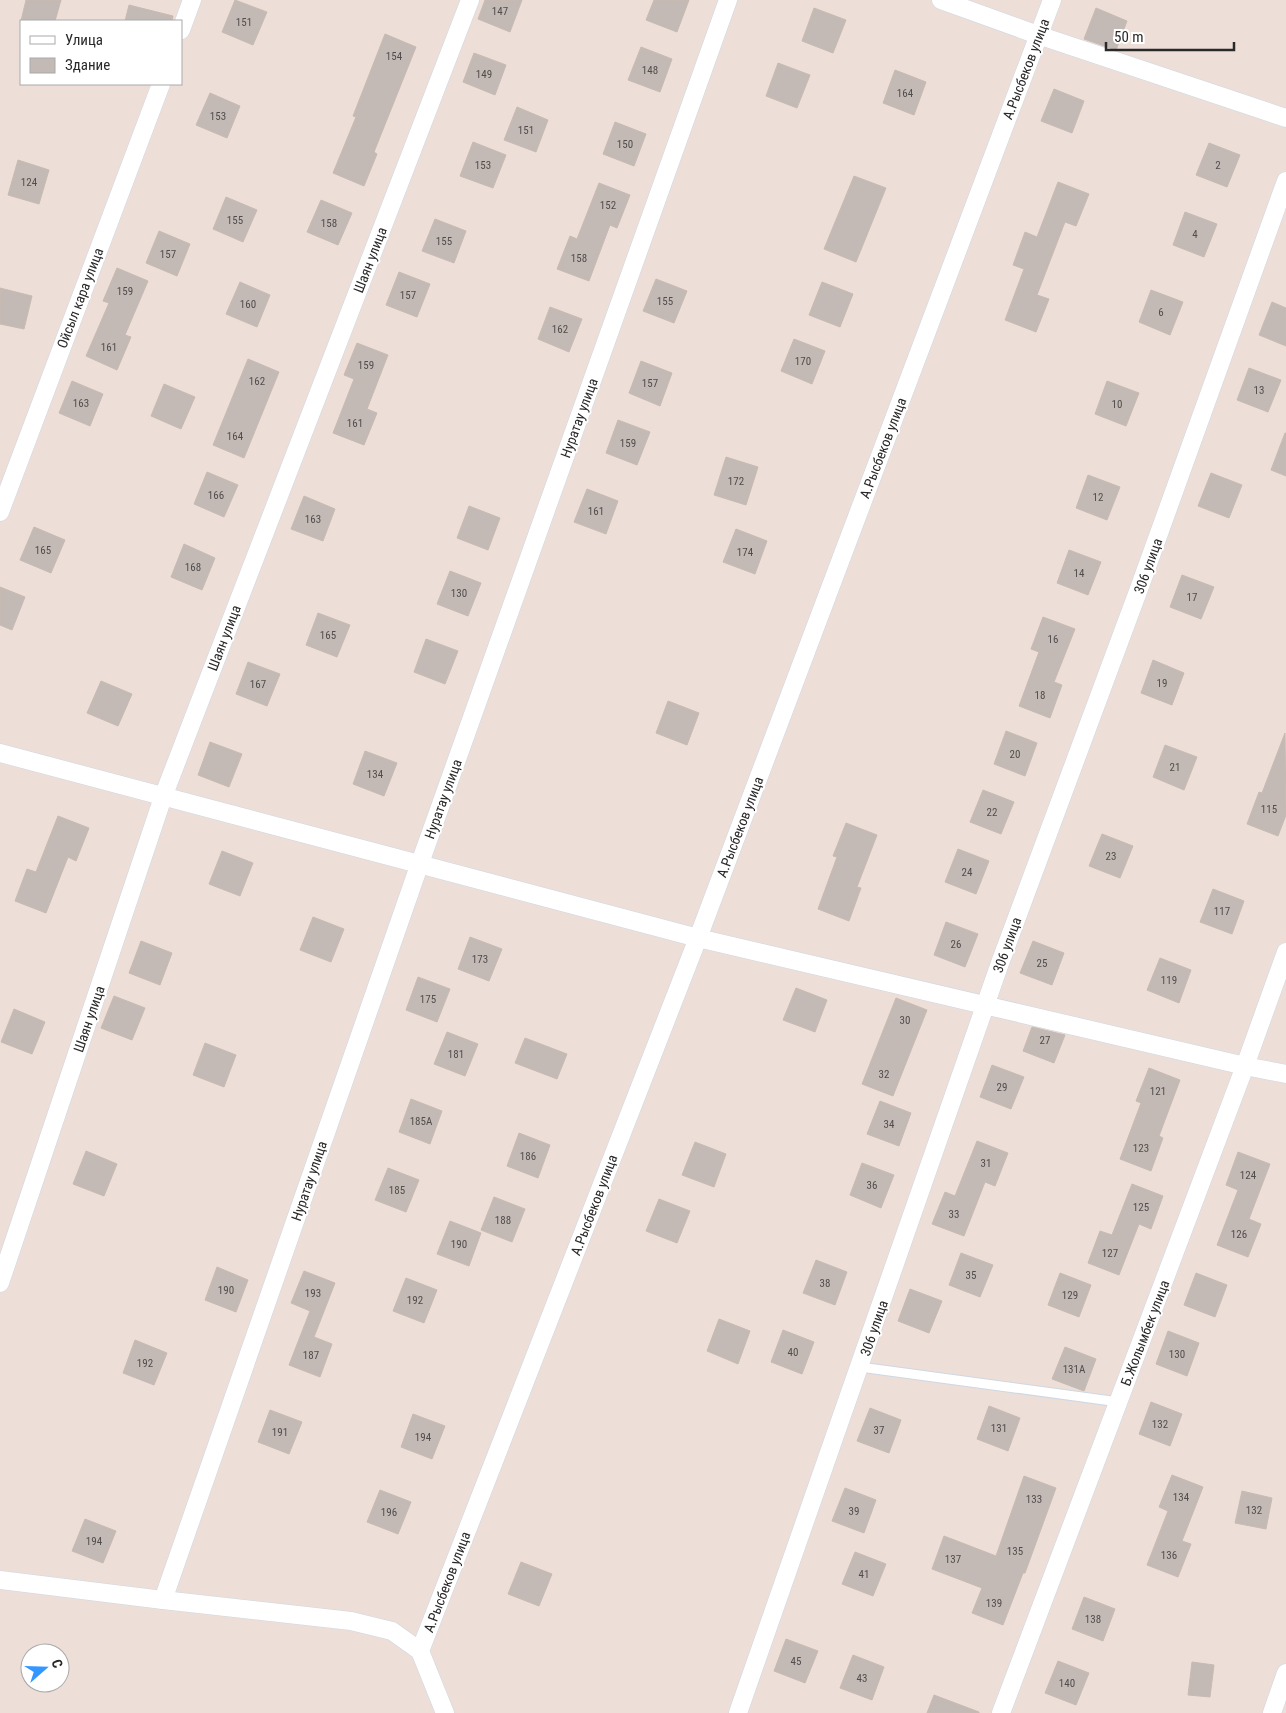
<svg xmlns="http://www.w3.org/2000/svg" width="1286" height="1713" font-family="'Roboto Condensed',sans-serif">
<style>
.building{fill:#c4bab5;stroke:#c8bab2}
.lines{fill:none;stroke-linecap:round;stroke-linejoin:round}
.lane-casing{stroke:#ced8e3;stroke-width:11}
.street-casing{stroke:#ced8e3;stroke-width:19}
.lane{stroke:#fff;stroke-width:9}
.street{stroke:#fff;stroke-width:18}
.labels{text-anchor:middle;stroke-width:4;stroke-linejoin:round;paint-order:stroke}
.number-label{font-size:11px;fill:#504d4c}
.street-label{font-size:14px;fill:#292929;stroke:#fff}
</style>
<rect width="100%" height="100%" fill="#edded8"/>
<g class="building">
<polygon points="26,0 61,0 55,21 21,21"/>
<polygon points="235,0 267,12 253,45 222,32"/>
<polygon points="485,0 522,0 510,32 478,19"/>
<polygon points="654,0 689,0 677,32 646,20"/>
<polygon points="129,5 173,16 172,21 125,21"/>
<polygon points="814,8 846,20 833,53 802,41"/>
<polygon points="1096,8 1127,21 1116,50 1084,39"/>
<polygon points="385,34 416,47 374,152 377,154 364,186 333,173 356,117 353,116"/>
<polygon points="641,47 672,59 660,92 628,80"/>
<polygon points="474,53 506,65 495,95 463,82"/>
<polygon points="778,63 810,75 797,108 766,96"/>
<polygon points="895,70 926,82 914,115 883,103"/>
<polygon points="1054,89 1084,101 1072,133 1041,121"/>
<polygon points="210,93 240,106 227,138 196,125"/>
<polygon points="517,107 548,120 536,152 504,140"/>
<polygon points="615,122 646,134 634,166 603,154"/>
<polygon points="473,142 506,155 493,188 460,176"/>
<polygon points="1209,143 1240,155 1227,187 1196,175"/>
<polygon points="18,160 49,170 39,204 8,195"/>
<polygon points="854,176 886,188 856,262 824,249"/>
<polygon points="1058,182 1089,194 1076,226 1065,222 1037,295 1049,299 1036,332 1005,320 1024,269 1013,265 1025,232 1037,237"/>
<polygon points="599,183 630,195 617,228 610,225 589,281 557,269 570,236 577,239"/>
<polygon points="226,197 257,210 243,242 213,229"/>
<polygon points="321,200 352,213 338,245 307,232"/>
<polygon points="1185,212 1217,224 1204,257 1173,245"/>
<polygon points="435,219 466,231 454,263 422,251"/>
<polygon points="159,231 190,244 177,276 146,263"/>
<polygon points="117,268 148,281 125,335 131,337 117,370 86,356 109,303 103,301"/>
<polygon points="399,272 430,284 417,317 386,305"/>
<polygon points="656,279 687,291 674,323 643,311"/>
<polygon points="240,282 270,295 257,327 226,314"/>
<polygon points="822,282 853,294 840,327 809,315"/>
<polygon points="0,288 32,296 24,329 0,324"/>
<polygon points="1151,290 1183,302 1170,335 1139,322"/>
<polygon points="1272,302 1286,308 1286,346 1259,335"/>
<polygon points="550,307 582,319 569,352 538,339"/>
<polygon points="794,339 825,351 812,384 781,371"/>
<polygon points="357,343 388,355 367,409 377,413 364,445 333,433 354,379 344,375"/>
<polygon points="248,359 279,372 244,458 213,445"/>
<polygon points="641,361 672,373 660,406 629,393"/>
<polygon points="1249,368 1281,380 1268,412 1237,400"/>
<polygon points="72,381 103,394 90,426 59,413"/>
<polygon points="1107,381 1139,393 1126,426 1095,414"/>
<polygon points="164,384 195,397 181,429 151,416"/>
<polygon points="618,420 650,432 637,465 606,453"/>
<polygon points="1285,433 1286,433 1286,476 1271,470"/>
<polygon points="726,457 758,467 746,505 714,495"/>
<polygon points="207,472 238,485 224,517 194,504"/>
<polygon points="1211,473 1242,485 1229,518 1198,506"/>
<polygon points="1088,475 1120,487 1107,520 1076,508"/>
<polygon points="587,489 618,501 606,534 574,522"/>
<polygon points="304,496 335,509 323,541 291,529"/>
<polygon points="469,506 500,518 488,550 457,538"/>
<polygon points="34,527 65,540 51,573 20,560"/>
<polygon points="736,529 767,541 755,574 723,562"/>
<polygon points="184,544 215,558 202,590 171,577"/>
<polygon points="1069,550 1101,562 1088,595 1057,583"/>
<polygon points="450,571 481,583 468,616 437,604"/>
<polygon points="1182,575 1214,587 1201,619 1170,607"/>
<polygon points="0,587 25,597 12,630 0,625"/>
<polygon points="318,613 350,625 337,657 306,645"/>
<polygon points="1043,617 1075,629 1054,682 1062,685 1050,718 1019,706 1039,652 1031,649"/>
<polygon points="426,639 458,651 445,684 414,672"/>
<polygon points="1153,660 1184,673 1172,705 1141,693"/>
<polygon points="248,662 280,674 267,706 236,694"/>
<polygon points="101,681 132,694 118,726 87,713"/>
<polygon points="668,701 699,713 687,745 656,733"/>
<polygon points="1006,731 1037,743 1025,776 994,764"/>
<polygon points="1285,733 1286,815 1278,836 1247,824 1259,792 1262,793"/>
<polygon points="210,742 242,754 229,787 198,775"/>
<polygon points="1165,745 1197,757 1184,790 1153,777"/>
<polygon points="365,751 397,763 384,796 353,784"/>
<polygon points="983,790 1014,802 1001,834 970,822"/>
<polygon points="58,816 89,828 76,861 68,857 46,913 15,901 27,869 36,872"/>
<polygon points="846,823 877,835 857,887 861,888 849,921 818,909 837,857 833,856"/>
<polygon points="1102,834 1133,846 1120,878 1089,866"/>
<polygon points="958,849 989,861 976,894 945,882"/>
<polygon points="222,851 253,863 240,896 209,884"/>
<polygon points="1213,889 1244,901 1232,934 1200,922"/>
<polygon points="313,917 344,929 331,962 300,950"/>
<polygon points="946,922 978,934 965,967 934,955"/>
<polygon points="470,937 502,949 489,981 458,969"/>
<polygon points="141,941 172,953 160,985 129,973"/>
<polygon points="1033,941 1064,953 1052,985 1020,973"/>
<polygon points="1160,958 1191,970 1179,1003 1147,990"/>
<polygon points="418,977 450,989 437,1022 406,1010"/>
<polygon points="796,988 827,1000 815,1032 783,1020"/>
<polygon points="114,996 145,1008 132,1040 101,1028"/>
<polygon points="896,998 927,1010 893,1096 862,1084"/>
<polygon points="14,1009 45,1022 32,1054 1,1042"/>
<polygon points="1032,1027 1065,1035 1054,1063 1023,1051"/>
<polygon points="447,1032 478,1044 465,1076 434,1064"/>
<polygon points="525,1038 567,1054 557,1079 515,1063"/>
<polygon points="205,1043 236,1055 224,1087 193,1075"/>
<polygon points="992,1065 1024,1077 1011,1109 980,1097"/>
<polygon points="1149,1068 1180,1080 1159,1136 1163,1138 1151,1171 1120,1159 1141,1103 1136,1101"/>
<polygon points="411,1099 442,1111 430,1144 399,1132"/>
<polygon points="880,1101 911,1113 899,1146 867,1134"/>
<polygon points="519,1133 550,1145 538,1178 507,1166"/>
<polygon points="977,1141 1008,1153 995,1186 985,1182 964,1236 932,1224 945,1192 955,1196"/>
<polygon points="695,1142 726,1154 714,1187 682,1175"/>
<polygon points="86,1151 117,1164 104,1196 73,1184"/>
<polygon points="1238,1152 1270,1164 1249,1219 1261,1224 1248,1257 1217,1245 1238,1190 1226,1185"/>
<polygon points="862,1163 894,1175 881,1208 850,1195"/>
<polygon points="388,1168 419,1180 406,1212 375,1200"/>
<polygon points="1132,1184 1163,1196 1151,1229 1139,1224 1119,1275 1088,1263 1100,1231 1112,1235"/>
<polygon points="494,1197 525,1209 512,1242 481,1230"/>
<polygon points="659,1199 690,1211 677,1243 646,1231"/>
<polygon points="450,1221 481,1233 469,1266 437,1254"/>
<polygon points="961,1253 993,1265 980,1297 949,1285"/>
<polygon points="816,1260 847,1272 835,1305 803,1293"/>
<polygon points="217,1267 248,1280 236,1312 205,1300"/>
<polygon points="304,1271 335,1283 314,1337 332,1344 320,1377 289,1365 310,1311 291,1303"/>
<polygon points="1060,1273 1091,1285 1079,1317 1048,1305"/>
<polygon points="1196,1273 1227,1285 1215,1317 1184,1305"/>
<polygon points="406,1278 437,1290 424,1323 393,1311"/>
<polygon points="910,1289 942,1301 929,1333 898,1321"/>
<polygon points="719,1319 750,1331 738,1364 707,1351"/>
<polygon points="783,1330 814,1342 802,1374 771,1362"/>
<polygon points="1168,1331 1199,1343 1187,1376 1156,1364"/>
<polygon points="135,1340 167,1353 154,1385 123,1373"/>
<polygon points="1065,1347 1096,1359 1084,1391 1052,1379"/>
<polygon points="1151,1402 1182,1414 1170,1446 1139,1434"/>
<polygon points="989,1406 1020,1418 1008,1451 977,1439"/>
<polygon points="870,1408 901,1420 889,1453 857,1441"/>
<polygon points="270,1410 302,1422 289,1454 258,1442"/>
<polygon points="413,1414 445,1426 432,1459 401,1447"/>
<polygon points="1172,1475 1203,1487 1182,1541 1191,1544 1178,1577 1147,1565 1168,1511 1159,1507"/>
<polygon points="1024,1476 1056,1488 1025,1573 1023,1573 1003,1625 972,1613 982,1588 932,1569 944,1536 996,1556"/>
<polygon points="845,1488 876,1500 864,1533 832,1521"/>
<polygon points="380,1490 411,1502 398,1534 367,1522"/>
<polygon points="1242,1491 1272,1498 1266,1529 1235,1523"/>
<polygon points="85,1519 116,1531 103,1563 72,1551"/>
<polygon points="855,1552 886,1564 873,1596 842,1584"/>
<polygon points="521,1562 552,1574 539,1606 508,1594"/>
<polygon points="1084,1597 1115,1609 1103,1641 1072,1629"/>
<polygon points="786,1639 818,1651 805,1683 774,1671"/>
<polygon points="853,1655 884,1667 872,1700 840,1688"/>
<polygon points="1058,1661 1089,1673 1076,1705 1045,1693"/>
<polygon points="1192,1662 1214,1665 1210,1697 1188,1695"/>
<polygon points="934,1695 979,1712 979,1713 927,1713"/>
</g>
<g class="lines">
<g class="lane-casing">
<polyline id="lane" points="860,1367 1119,1402"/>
</g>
<g class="street-casing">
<g id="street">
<polyline points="941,0 1038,35 1286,118"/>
<polyline points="181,30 192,0"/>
<polyline points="0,512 161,84"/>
<polyline points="0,753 698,938 1245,1066 1286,1074"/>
<polyline points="0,1283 163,797 470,0"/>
<polyline points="0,1580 163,1600 351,1621 392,1631 420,1651 445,1713"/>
<polyline points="163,1600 420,863 728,0"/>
<polyline points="420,1651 698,938 1052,0"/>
<polyline points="738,1713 1000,963 1140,586 1286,181"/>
<polyline points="1001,1713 1245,1066 1286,952"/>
<polyline points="1272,1713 1286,1673"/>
</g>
</g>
<use href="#lane" class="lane"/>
<use href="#street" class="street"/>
</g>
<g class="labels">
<g class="number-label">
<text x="500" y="15">147</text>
<text x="244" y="26">151</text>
<text x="394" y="60">154</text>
<text x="650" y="74">148</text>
<text x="484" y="78">149</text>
<text x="905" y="97">164</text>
<text x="218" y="120">153</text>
<text x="526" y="134">151</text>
<text x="625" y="148">150</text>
<text x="483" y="169">153</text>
<text x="1218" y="169">2</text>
<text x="29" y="186">124</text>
<text x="608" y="209">152</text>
<text x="235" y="224">155</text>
<text x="329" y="227">158</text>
<text x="1195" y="238">4</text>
<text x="444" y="245">155</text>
<text x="168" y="258">157</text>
<text x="579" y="262">158</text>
<text x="125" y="295">159</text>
<text x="408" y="299">157</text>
<text x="665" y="305">155</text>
<text x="248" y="308">160</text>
<text x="1161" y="316">6</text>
<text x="560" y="333">162</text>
<text x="109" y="351">161</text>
<text x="803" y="365">170</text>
<text x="366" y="369">159</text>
<text x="257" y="385">162</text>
<text x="650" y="387">157</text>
<text x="1259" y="394">13</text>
<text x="81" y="407">163</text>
<text x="1117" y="408">10</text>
<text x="355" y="427">161</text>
<text x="235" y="440">164</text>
<text x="628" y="447">159</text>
<text x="736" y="485">172</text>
<text x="216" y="499">166</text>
<text x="1098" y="501">12</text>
<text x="596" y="515">161</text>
<text x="313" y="523">163</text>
<text x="43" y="554">165</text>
<text x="745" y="556">174</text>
<text x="193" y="571">168</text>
<text x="1079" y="577">14</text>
<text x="459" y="597">130</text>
<text x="1192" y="601">17</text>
<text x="328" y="639">165</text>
<text x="1053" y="643">16</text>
<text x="1162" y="687">19</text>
<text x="258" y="688">167</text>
<text x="1040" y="699">18</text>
<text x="1015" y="758">20</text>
<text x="1175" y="771">21</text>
<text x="375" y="778">134</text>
<text x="1269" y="813">115</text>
<text x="992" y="816">22</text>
<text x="1111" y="860">23</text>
<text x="967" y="876">24</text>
<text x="1222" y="915">117</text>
<text x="956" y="948">26</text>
<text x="480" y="963">173</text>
<text x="1042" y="967">25</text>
<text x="1169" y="984">119</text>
<text x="428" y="1003">175</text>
<text x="905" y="1024">30</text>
<text x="1045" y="1044">27</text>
<text x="456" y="1058">181</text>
<text x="884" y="1078">32</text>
<text x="1002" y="1091">29</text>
<text x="1158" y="1095">121</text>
<text x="421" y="1125">185А</text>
<text x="889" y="1128">34</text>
<text x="1141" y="1152">123</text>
<text x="528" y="1160">186</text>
<text x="986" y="1167">31</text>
<text x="1248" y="1179">124</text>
<text x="872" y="1189">36</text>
<text x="397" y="1194">185</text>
<text x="1141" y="1211">125</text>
<text x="954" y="1218">33</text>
<text x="503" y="1224">188</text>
<text x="1239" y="1238">126</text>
<text x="459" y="1248">190</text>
<text x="1110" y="1257">127</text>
<text x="971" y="1279">35</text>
<text x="825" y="1287">38</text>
<text x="226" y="1294">190</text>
<text x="313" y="1297">193</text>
<text x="1070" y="1299">129</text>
<text x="415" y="1304">192</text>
<text x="793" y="1356">40</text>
<text x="1177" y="1358">130</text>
<text x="311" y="1359">187</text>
<text x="145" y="1367">192</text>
<text x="1074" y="1373">131А</text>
<text x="1160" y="1428">132</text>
<text x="999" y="1432">131</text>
<text x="879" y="1434">37</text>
<text x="280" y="1436">191</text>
<text x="423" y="1441">194</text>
<text x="1181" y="1501">134</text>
<text x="1034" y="1503">133</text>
<text x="1254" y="1514">132</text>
<text x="854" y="1515">39</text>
<text x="389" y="1516">196</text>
<text x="94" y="1545">194</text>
<text x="1015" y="1555">135</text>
<text x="1169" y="1559">136</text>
<text x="953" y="1563">137</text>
<text x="864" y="1578">41</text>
<text x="994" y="1607">139</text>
<text x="1093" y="1623">138</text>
<text x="796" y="1665">45</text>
<text x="862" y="1682">43</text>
<text x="1067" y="1687">140</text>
</g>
<g class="street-label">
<text transform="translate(1026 69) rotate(-69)" y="5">А.Рысбеков улица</text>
<text transform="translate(370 260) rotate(-69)" y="5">Шаян улица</text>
<text transform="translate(80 298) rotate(-69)" y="5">Ойсыл кара улица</text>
<text transform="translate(579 418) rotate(-70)" y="5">Нуратау улица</text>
<text transform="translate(883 448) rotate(-69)" y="5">А.Рысбеков улица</text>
<text transform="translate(1148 566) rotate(-70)" y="5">306 улица</text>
<text transform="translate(224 638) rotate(-69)" y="5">Шаян улица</text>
<text transform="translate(443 799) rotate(-70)" y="5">Нуратау улица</text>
<text transform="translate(740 827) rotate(-69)" y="5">А.Рысбеков улица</text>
<text transform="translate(1007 945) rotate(-70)" y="5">306 улица</text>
<text transform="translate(89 1019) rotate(-71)" y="5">Шаян улица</text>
<text transform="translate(309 1181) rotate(-71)" y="5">Нуратау улица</text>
<text transform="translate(594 1205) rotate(-69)" y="5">А.Рысбеков улица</text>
<text transform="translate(874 1328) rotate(-71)" y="5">306 улица</text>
<text transform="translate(1145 1333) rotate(-69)" y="5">Б.Жолымбек улица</text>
<text transform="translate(447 1582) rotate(-69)" y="5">А.Рысбеков улица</text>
</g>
</g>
<rect x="20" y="20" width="162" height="65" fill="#ffffff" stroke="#a9a9a9"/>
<rect x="30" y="36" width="25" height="8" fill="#ffffff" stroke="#a9a9a9"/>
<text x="65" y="45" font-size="15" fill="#292929">Улица</text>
<rect x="30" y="58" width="25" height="15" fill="#c4bab5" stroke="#a9a9a9"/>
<text x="65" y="70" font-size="15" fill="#292929">Здание</text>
<g transform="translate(45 1668) rotate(70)"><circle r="24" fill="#ffffff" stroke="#a9a9a9"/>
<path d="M0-4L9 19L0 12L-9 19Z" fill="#3397ff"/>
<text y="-8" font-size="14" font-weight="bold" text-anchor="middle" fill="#292929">С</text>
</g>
<path d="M1106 42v8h128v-8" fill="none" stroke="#292929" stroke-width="2.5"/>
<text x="1114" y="42" font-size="15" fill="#292929" stroke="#ffffff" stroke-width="4" paint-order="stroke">50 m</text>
</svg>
